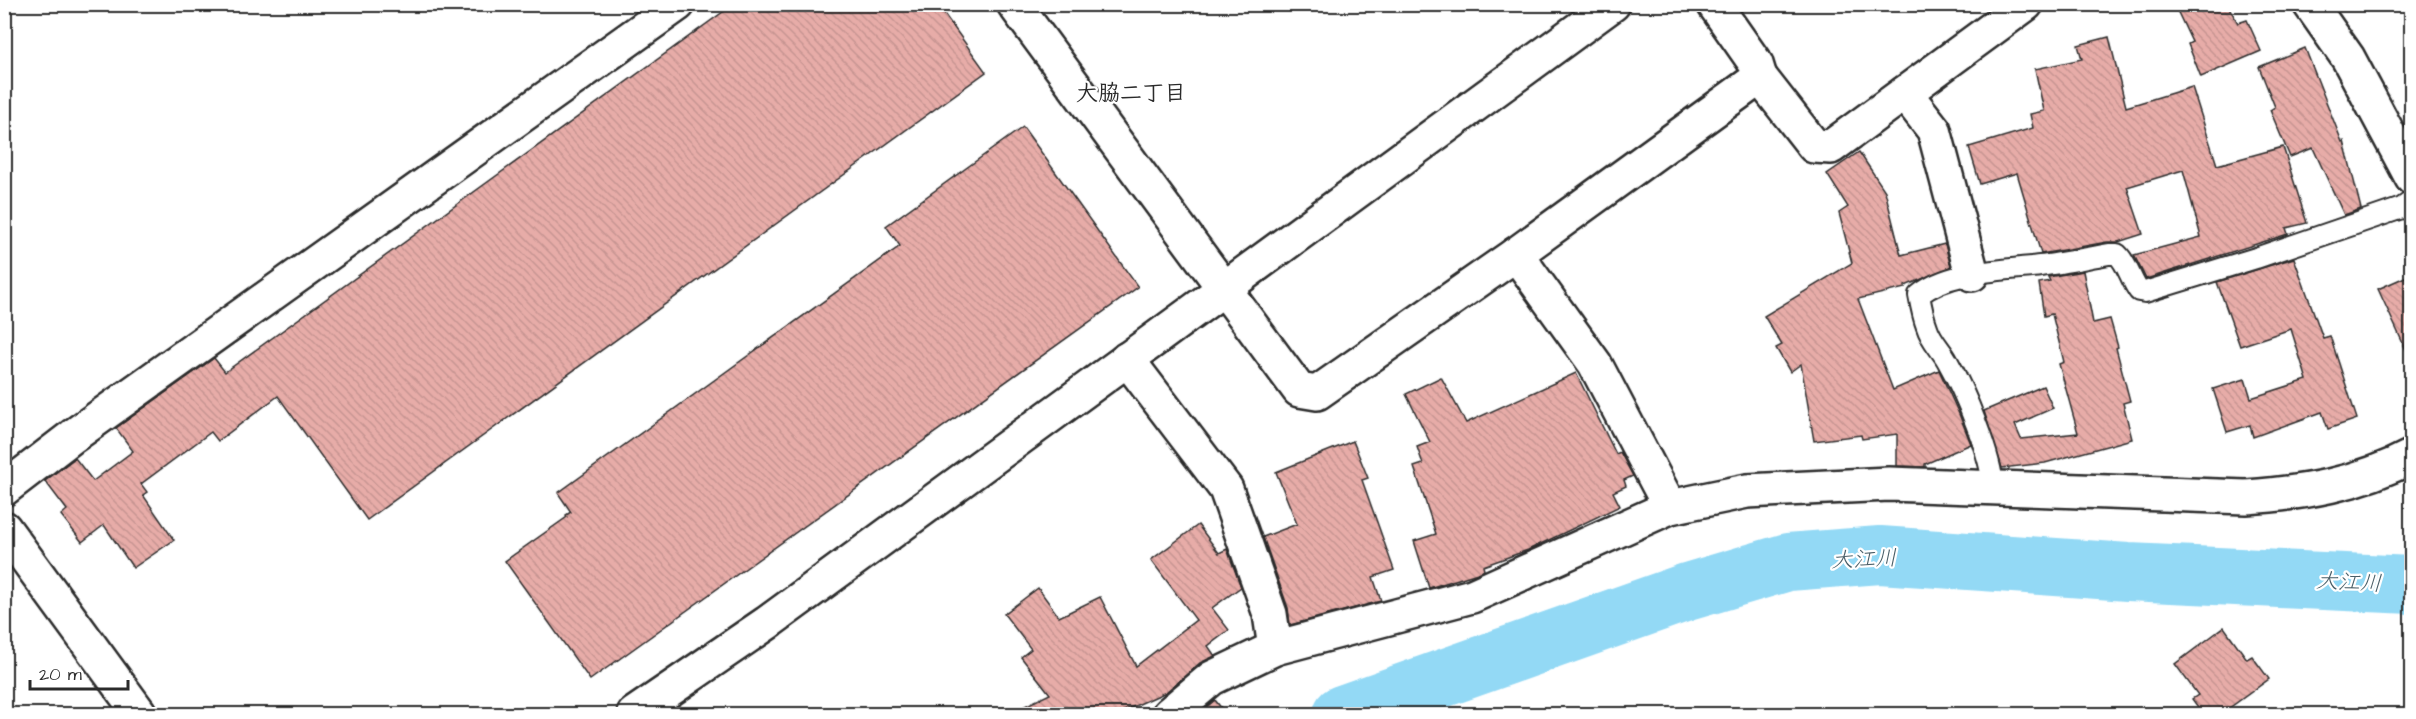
<svg xmlns="http://www.w3.org/2000/svg" width="2416" height="719" font-family="'Architects Daughter','Klee One',sans-serif">
<style>
.lines{fill:none;stroke-linecap:round;stroke-linejoin:round}
.river{stroke:#93d9f5;stroke-width:58}
.building{fill:url(#building-back-hatch);stroke:#2b2b2b;stroke-width:1.5}
.lane-casing{stroke:#2b2b2b;stroke-width:24}
.street-casing{stroke:#2b2b2b;stroke-width:38}
.secondary-casing{stroke:#2b2b2b;stroke-width:38}
.lane{stroke:#fff;stroke-width:20}
.street{stroke:#fff;stroke-width:33}
.secondary{stroke:#fff;stroke-width:33}
.labels{text-anchor:middle;stroke-width:4.5;stroke-linejoin:round;paint-order:stroke}
.neighbourhood-label{font-size:22px;font-weight:bold;fill:#2b2b2b;stroke:#fff}
.water-label{font-size:22px;font-style:italic;fill:#4a5f68;stroke:#fff}
</style>
<defs>
<pattern id="building-back-hatch" width="6" height="6" patternUnits="userSpaceOnUse" patternTransform="scale(1.5)"><rect width="6" height="6" fill="#e7aca8"/><path d="M-1 5l2 2M0 0l6 6M5-1l2 2" fill="none" stroke="#c69491"/></pattern>
</defs>
<rect width="100%" height="100%" fill="#fff"/>
<filter id="ink" filterUnits="userSpaceOnUse"><feTurbulence type="fractalNoise" baseFrequency=".0167" numOctaves="2"/><feDisplacementMap in="SourceGraphic" scale="12" xChannelSelector="R" yChannelSelector="G"/><feConvolveMatrix kernelMatrix="1 2 1 2 8 2 1 2 1" color-interpolation-filters="sRGB"/></filter>
<g filter="url(#ink)">
<g class="lines">
<polyline class="river" points="1342,714 1687,592 1788,562 1880,555 2128,572 2412,585"/>
</g>
<g class="building">
<polygon points="734,4 937,4 986,72 367,520 278,396 218,441 211,432 141,484 147,492 143,495 174,540 133,568 104,525 82,542 61,515 67,510 45,481 75,458 93,481 133,451 116,428 214,358 225,372"/>
<polygon points="2174,4 2227,4 2238,23 2247,20 2261,51 2201,77 2188,44 2192,42"/>
<polygon points="2109,37 2126,107 2192,87 2217,165 2283,147 2307,223 2286,228 2288,234 2146,279 2134,255 2201,237 2183,170 2127,187 2143,234 2118,242 2107,242 2041,254 2017,173 1980,184 1969,147 2033,128 2030,114 2044,111 2035,69 2082,59 2078,45"/>
<polygon points="2305,48 2342,142 2344,141 2361,209 2344,215 2313,148 2290,157 2270,110 2275,107 2259,67"/>
<polygon points="1023,127 1138,287 590,680 505,561 567,517 566,515 571,512 558,493 900,246 886,226"/>
<polygon points="1859,152 1885,191 1901,255 1945,244 1951,267 1905,286 1905,288 1858,299 1893,390 1939,370 1959,414 1971,444 1925,464 1925,467 1897,466 1897,434 1862,439 1861,435 1814,441 1801,364 1790,372 1776,348 1782,345 1764,316 1852,263 1839,213 1848,207 1827,174"/>
<polygon points="2294,258 2323,338 2330,336 2357,419 2328,429 2322,412 2253,437 2250,425 2227,432 2213,389 2245,379 2251,398 2307,380 2291,329 2240,346 2217,282"/>
<polygon points="2083,271 2093,323 2110,319 2118,347 2116,348 2130,401 2123,403 2132,439 2045,463 2002,468 1984,411 2043,386 2053,408 2015,425 2021,439 2078,433 2059,364 2064,362 2052,314 2044,316 2039,283 2050,281 2048,277"/>
<polygon points="2412,274 2412,363 2378,289"/>
<polygon points="1576,373 1616,454 1620,452 1633,476 1624,480 1626,486 1613,492 1620,506 1528,550 1483,566 1484,570 1481,572 1429,588 1414,541 1436,534 1414,467 1423,464 1417,447 1430,442 1406,394 1441,377 1466,423"/>
<polygon points="1353,441 1368,478 1362,480 1394,570 1373,577 1381,601 1290,625 1288,608 1263,537 1297,524 1276,472"/>
<polygon points="1198,525 1219,553 1227,549 1241,587 1212,608 1229,630 1208,646 1215,656 1200,663 1166,692 1117,714 1008,714 1050,694 1021,657 1031,649 1004,614 1038,588 1059,617 1100,597 1136,666 1196,620 1151,560"/>
<polygon points="2224,627 2247,659 2252,656 2269,679 2221,714 2203,714 2192,699 2198,695 2175,664"/>
<polygon points="1215,700 1226,714 1198,714"/>
</g>
<g class="lines">
<g class="lane-casing">
<path id="lane" d="M1993,488c-1,-31 -29,-98 -45,-126 -6,-12 -17,-21 -21,-35 -4,-10 -6,-21 -8,-32 31,-25 83,-24 121,-29 23,-3 46,-8 69,-12h8c11,10 13,25 22,37l6,1 111,-34 146,-50 10,-7"/>
</g>
<g class="street-casing">
<g id="street">
<polyline points="1014,4 1299,390 1317,393 1516,254 1760,77 1814,146 1831,147 2026,4"/>
<polyline points="1714,4 1756,64 1760,77"/>
<polyline points="1905,93 1934,130 1972,274"/>
<polyline points="1516,254 1595,364 1670,507"/>
<polyline points="1127,359 1226,489 1270,614 1275,648"/>
<polyline points="4,489 73,436 678,4"/>
<polyline points="4,528 140,714"/>
<path d="M1169,714l43,-36 63,-30 197,-52 198,-89 77,-16 142,-7 357,13c58,-4 113,-13 166,-41"/>
</g>
</g>
<g class="secondary-casing">
<g id="secondary">
<polyline points="2310,4 2348,58 2412,178"/>
<polyline points="634,714 767,623 1613,4"/>
</g>
</g>
<use href="#lane" class="lane"/>
<use href="#street" class="street"/>
<use href="#secondary" class="secondary"/>
</g>
</g>
<g class="labels">
<g class="neighbourhood-label">
<text x="1131" y="100">大脇二丁目</text>
</g>
<g class="water-label">
<text transform="translate(1864 558) rotate(-2)" y="8">大江川</text>
<text transform="translate(2349 581) rotate(3)" y="8">大江川</text>
</g>
</g>
<rect width="2416" height="719" fill="none" stroke="#fff" stroke-width="24"/>
<rect x="12" y="12" width="2392" height="695" fill="none" stroke="#2b2b2b" stroke-width="2" filter="url(#ink)"/>
<path d="M30 680v9h98v-9" fill="none" stroke="#2b2b2b" stroke-width="3"/>
<text x="39" y="680" font-size="18" fill="#2b2b2b" stroke="#ffffff" stroke-width="4.5" paint-order="stroke">20 m</text>
</svg>
